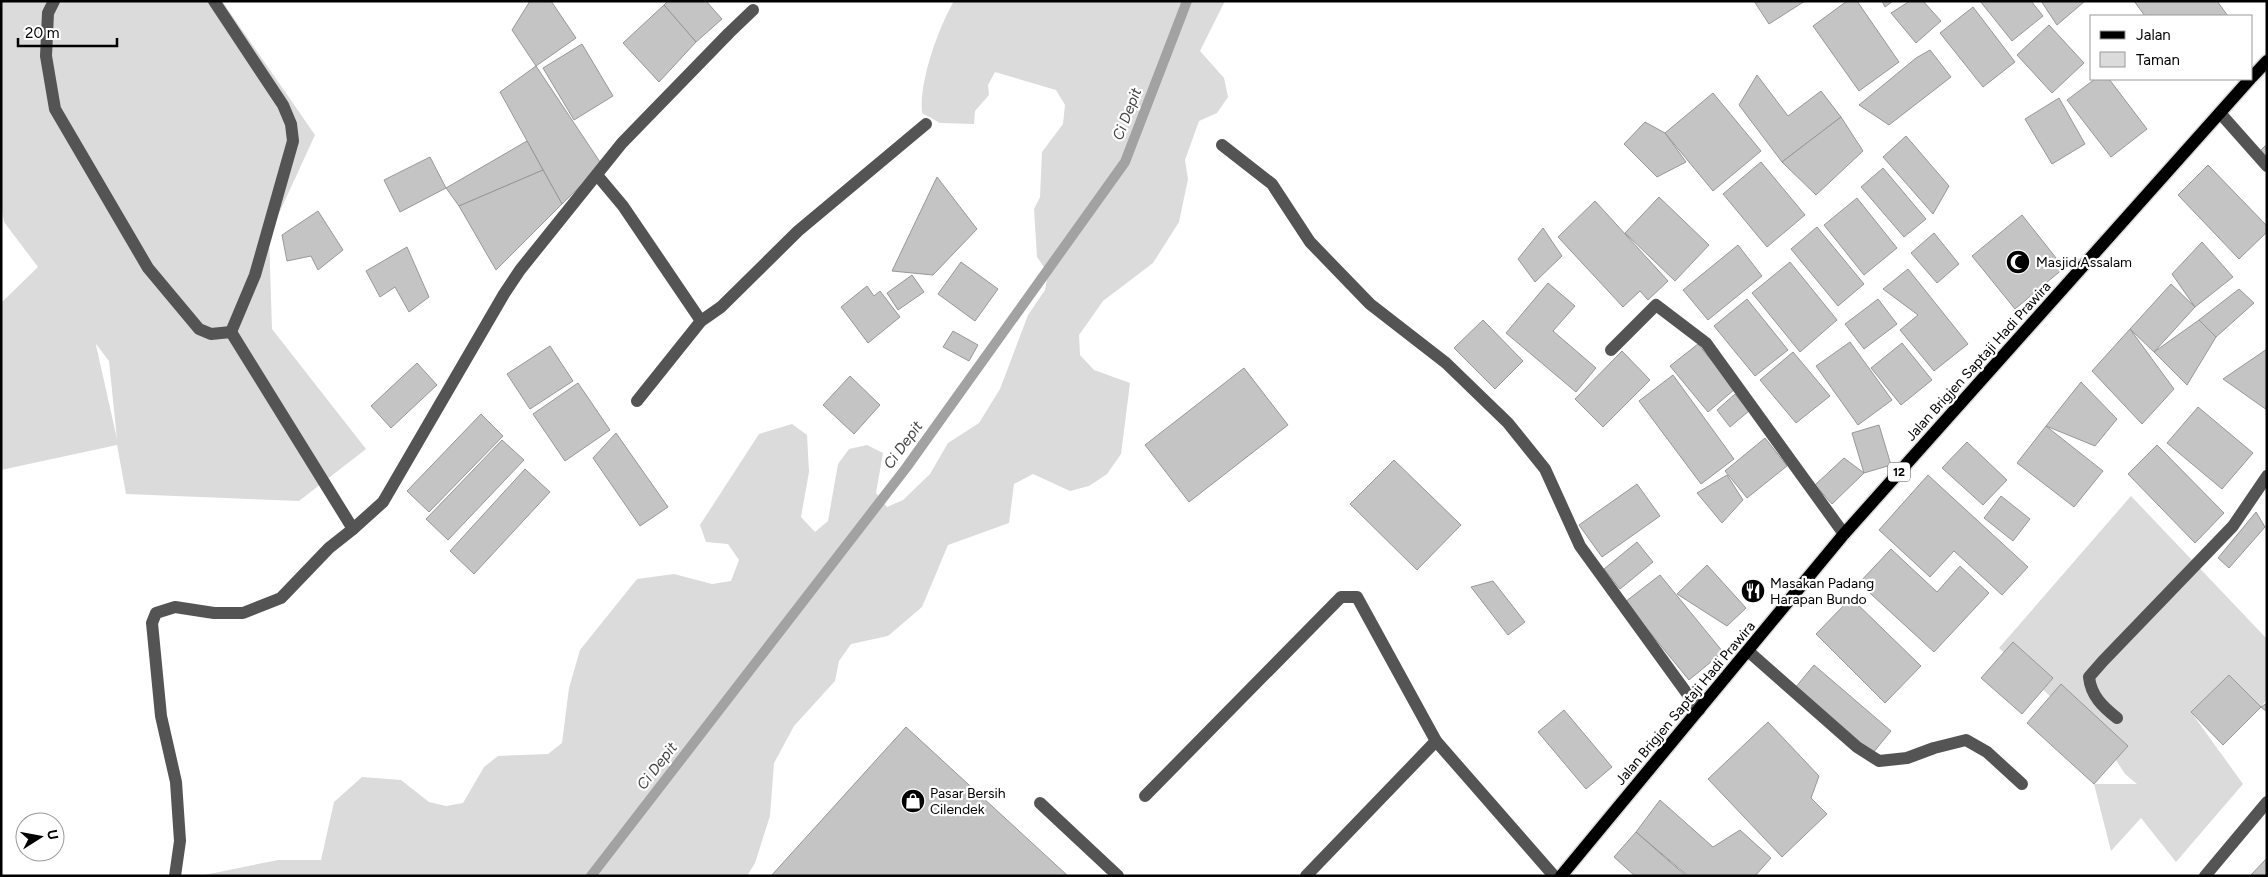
<svg xmlns="http://www.w3.org/2000/svg" width="2268" height="877" font-family="Figtree,sans-serif">
<style>
.green{fill:#dbdbdb;fill-rule:evenodd}
.lines{fill:none;stroke-linecap:round;stroke-linejoin:round}
.stream{stroke:#a2a2a2;stroke-width:10}
.building{fill:#c4c4c4;stroke:#989898}
.major-casing{stroke:#dbdbdb;stroke-width:15}
.minor{stroke:#545454;stroke-width:12}
.major{stroke:#000;stroke-width:12}
.labels{text-anchor:middle;stroke-width:4.5;stroke-linejoin:round;paint-order:stroke}
.shield{fill:#fff;stroke:#4c4c4c;stroke-width:1}
.shield-label{font-size:12px;font-weight:bold;fill:#000}
.poi-label{font-size:14px;fill:#000;stroke:#fff;text-anchor:start}
.street-label{font-size:14px;fill:#000;stroke:#fff}
.water-label{font-size:15px;font-style:italic;fill:#434343;stroke:#fff}
</style>
<rect width="100%" height="100%" fill="#fff"/>
<g class="green">
<path d="M1,1h221l93,134 -46,100 3,94 94,120 -67,52 -173,-7 -9,-49 -116,25v-167l37,-36 -34,-45 -3,-17zM96,344l13,17 8,78 -21,-94z"/>
<path d="M954,1h271l-25,50 24,27 4,19 -11,16 -18,8 -14,39 3,19 -9,43 -26,41 -50,38 -24,34 1,20 14,15 36,13 -9,71 -14,20 -18,12 -19,5 -37,-17 -19,10 -5,39 -61,22 -26,62 -34,29 -37,8 -12,17 -4,20 -41,45 -20,37 -4,53 -15,47 -8,13h-548l79,-16h43l13,-58 28,-25 39,3 28,22 17,4 17,-3 21,-36 14,-11 50,-2 14,-11 7,-55 11,-38 57,-71 37,-5 38,10 19,-3 8,-21 -11,-16 -22,-2 -6,-17 59,-91 33,-10 15,11 2,37 -8,45 14,15 13,-11 10,-57 11,-15 18,-4 16,8 -7,40 11,14 16,-7 27,-26 18,-31 31,-20 21,-34 28,-74 17,-25 3,-17 -11,-16 -3,-48 6,-12 2,-45 21,-28 2,-19 -9,-15 -61,-18 -7,13 1,10 -14,16 -1,13 -34,-1 -18,-10c-3,-32 16,-84 32,-112z"/>
<polygon points="2131,496 2267,639 2267,699 2261,707 2191,712 2243,784 2176,862 2141,818 2111,851 2094,784 2137,784 2125,774 2114,757 1999,648"/>
</g>
<g class="lines">
<polyline class="stream" points="591,876 906,468 1125,162 1187,1"/>
</g>
<g class="building">
<polygon points="530,1 551,1 576,38 536,66 512,30"/>
<polygon points="668,1 706,1 722,19 696,42 664,5"/>
<polygon points="1754,1 1805,1 1769,24"/>
<polygon points="1847,1 1857,1 1899,62 1859,91 1813,26"/>
<polygon points="1882,1 1893,1 1885,7"/>
<polygon points="1910,1 1923,1 1941,21 1916,43 1891,13"/>
<polygon points="1980,1 2031,1 2043,16 2012,41"/>
<polygon points="2041,1 2085,1 2057,25"/>
<polygon points="2134,1 2217,1 2228,16 2145,16"/>
<polygon points="664,5 696,42 659,82 623,43"/>
<polygon points="1973,7 2015,62 1983,87 1940,33"/>
<polygon points="2049,25 2084,63 2052,93 2017,55"/>
<polygon points="582,44 613,96 574,120 543,68"/>
<polygon points="1930,50 1951,77 1889,125 1859,105 1916,58"/>
<polygon points="536,66 602,165 562,204 500,92"/>
<polygon points="1757,75 1788,116 1821,91 1841,117 1782,162 1739,105"/>
<polygon points="2095,79 2109,79 2147,129 2111,157 2067,100"/>
<polygon points="1713,93 1761,151 1713,191 1665,133"/>
<polygon points="2059,98 2085,144 2052,164 2025,119"/>
<polygon points="1841,117 1863,151 1816,195 1782,162"/>
<polygon points="1645,122 1665,133 1686,162 1657,177 1624,144"/>
<polygon points="1906,136 1949,186 1933,214 1883,157"/>
<polygon points="527,141 543,170 459,206 446,188"/>
<polygon points="2267,144 2267,164 2257,154"/>
<polygon points="430,157 446,188 400,212 384,180"/>
<polygon points="1761,162 1805,215 1767,247 1723,194"/>
<polygon points="2208,165 2267,226 2267,232 2239,259 2178,195"/>
<polygon points="1883,168 1926,219 1904,237 1861,187"/>
<polygon points="543,170 562,204 496,270 459,206"/>
<polygon points="937,177 977,229 933,275 892,271"/>
<polygon points="1659,197 1709,245 1675,281 1625,233"/>
<polygon points="1857,198 1897,248 1864,275 1824,225"/>
<polygon points="1595,201 1668,281 1648,300 1640,291 1623,307 1558,237"/>
<polygon points="318,211 343,250 318,270 311,256 287,261 282,235"/>
<polygon points="2022,215 2064,268 2015,309 1972,256"/>
<polygon points="1817,227 1864,284 1838,306 1791,249"/>
<polygon points="1543,228 1562,256 1535,282 1518,259"/>
<polygon points="1934,233 1959,264 1937,283 1911,253"/>
<polygon points="2202,242 2233,277 2195,307 2172,274"/>
<polygon points="1738,245 1762,276 1708,320 1683,290"/>
<polygon points="407,247 429,297 409,312 395,287 380,297 366,271"/>
<polygon points="961,262 998,289 975,321 938,294"/>
<polygon points="1790,262 1837,320 1800,352 1752,293"/>
<polygon points="1908,269 1968,344 1934,371 1900,330 1918,315 1883,289"/>
<polygon points="912,275 924,292 898,310 887,293"/>
<polygon points="1548,283 1575,306 1553,331 1596,368 1576,392 1506,333"/>
<polygon points="2171,284 2195,307 2154,352 2130,329"/>
<polygon points="867,286 874,296 880,291 900,317 868,343 841,307"/>
<polygon points="2239,289 2254,303 2216,337 2199,320"/>
<polygon points="1747,299 1788,350 1755,376 1714,326"/>
<polygon points="1878,299 1897,324 1864,349 1845,324"/>
<polygon points="1483,320 1523,361 1495,389 1454,348"/>
<polygon points="2199,320 2216,337 2187,385 2154,352"/>
<polygon points="2130,329 2174,389 2142,424 2092,371"/>
<polygon points="953,331 978,345 969,361 943,347"/>
<polygon points="1850,342 1892,400 1858,425 1816,366"/>
<polygon points="1902,343 1932,380 1901,405 1871,368"/>
<polygon points="1698,344 1735,389 1708,412 1670,366"/>
<polygon points="550,346 573,381 530,409 507,374"/>
<polygon points="2267,349 2267,410 2223,379"/>
<polygon points="1622,351 1650,380 1603,427 1575,399"/>
<polygon points="1793,352 1830,396 1796,423 1760,380"/>
<polygon points="417,363 437,385 391,428 371,406"/>
<polygon points="1244,368 1288,425 1189,502 1145,445"/>
<polygon points="1673,375 1734,459 1701,484 1639,401"/>
<polygon points="850,376 880,405 854,434 823,405"/>
<polygon points="2081,382 2117,419 2095,446 2046,426"/>
<polygon points="578,383 610,430 565,461 533,414"/>
<polygon points="1735,394 1749,411 1730,427 1717,410"/>
<polygon points="2198,407 2253,453 2222,489 2167,443"/>
<polygon points="481,414 503,436 429,512 407,491"/>
<polygon points="1879,425 1891,465 1864,473 1852,433"/>
<polygon points="2046,426 2103,471 2074,507 2017,463"/>
<polygon points="616,433 668,507 640,526 593,458"/>
<polygon points="1765,438 1787,466 1747,498 1725,471"/>
<polygon points="502,440 524,460 448,540 426,519"/>
<polygon points="1967,442 2007,480 1983,505 1942,468"/>
<polygon points="2157,445 2224,513 2195,543 2128,474"/>
<polygon points="1844,458 1864,473 1832,504 1815,485"/>
<polygon points="1394,460 1461,525 1417,570 1350,504"/>
<polygon points="525,469 550,492 474,574 450,551"/>
<polygon points="1727,475 1743,500 1722,523 1697,493"/>
<polygon points="1928,475 2028,567 2002,595 1954,551 1930,577 1879,530"/>
<polygon points="1637,484 1660,516 1602,557 1579,525"/>
<polygon points="2001,496 2030,519 2013,541 1984,518"/>
<polygon points="2256,512 2265,527 2229,568 2218,558"/>
<polygon points="1637,542 1653,562 1620,589 1604,569"/>
<polygon points="1891,549 1937,592 1960,566 1989,593 1934,652 1859,583"/>
<polygon points="1707,565 1746,608 1727,626 1677,594"/>
<polygon points="1660,575 1723,652 1689,680 1625,602"/>
<polygon points="1493,581 1525,622 1508,635 1471,587"/>
<polygon points="1851,598 1921,666 1885,703 1816,634"/>
<polygon points="2013,642 2053,678 2022,714 1981,678"/>
<polygon points="1814,665 1891,731 1872,754 1795,688"/>
<polygon points="2229,675 2261,707 2223,745 2191,712"/>
<polygon points="2061,684 2128,746 2094,784 2027,723"/>
<polygon points="2267,703 2267,712 2261,707"/>
<polygon points="1564,710 1612,767 1586,789 1538,732"/>
<polygon points="1768,722 1819,776 1811,798 1827,814 1782,857 1708,779"/>
<polygon points="906,727 1068,876 771,876"/>
<polygon points="1660,800 1713,847 1740,830 1771,858 1755,876 1688,876 1636,832"/>
<polygon points="1636,832 1686,876 1635,876 1614,857"/>
<polygon points="2267,858 2267,876 2250,876"/>
</g>
<g class="lines">
<g class="major-casing">
<g id="major">
<polyline points="2252,77 2267,61"/>
<polyline points="1561,876 1844,534 2250,79"/>
</g>
</g>
<g class="minor">
<polyline points="54,1 48,13 46,56 55,109 148,268 199,329 211,334 231,332"/>
<polyline points="214,1 283,105 291,124 293,141 255,275 231,332"/>
<polyline points="2220,113 2267,166"/>
<polyline points="1222,145 1272,184 1310,242 1370,304 1446,363 1508,423 1545,469 1580,546 1699,710"/>
<polyline points="597,175 623,206 701,321"/>
<polyline points="231,332 353,529"/>
<polyline points="1611,350 1656,305 1706,343 1844,534"/>
<polyline points="637,401 701,321 721,307 798,231 926,124"/>
<polyline points="1748,651 1857,747 1879,761 1907,758 1934,748 1966,740 1987,752 2022,784"/>
<path d="M2117,718c-14,-11 -26,-22 -28,-41l14,-16 130,-135 34,-50"/>
<polyline points="1145,796 1341,597 1357,597 1436,741 1554,876"/>
<polyline points="1040,803 1118,876"/>
<polyline points="175,876 180,841 176,782 161,716 152,623 156,613 175,607 214,613 243,613 281,598 329,548 353,529 383,502 504,294 520,270 622,143 729,33 753,10"/>
<polyline points="1306,876 1436,741"/>
<polyline points="2205,876 2267,802"/>
</g>
<use href="#major" class="major"/>
</g>
<defs>
<g id="mosque-disc" transform="scale(1.25)"><circle r="9.5" fill="#000" stroke="#fff"/><path d="M3.5-4.9A6 6 0 1 0 3.5 4.9A5 5 0 1 1 3.5-4.9Z" fill="#fff"/></g>
<g id="restaurant-disc" transform="scale(1.25)"><circle r="9.5" fill="#000" stroke="#fff"/><path d="M-5-6h1v4h1v-4h1v4h1v-4h1v5L-1.5 .5V6h-2V.5L-5-1ZM5-6V6H3V1.5H1.5Q1.5-4 5-6Z" fill="#fff"/></g>
<g id="shop-disc" transform="scale(1.25)"><circle r="9.5" fill="#000" stroke="#fff"/><path d="M-5-2.5h2.3a2.7 3.5 0 0 1 5.4 0H5L5.5 6h-11ZM-1.5-2.5h3a1.5 2.3 0 0 0-3 0Z" fill="#fff"/></g>
</defs>
<g fill-rule="evenodd">
<use href="#mosque-disc" x="2018" y="262"/>
<use href="#restaurant-disc" x="1753" y="591"/>
<use href="#shop-disc" x="913" y="801"/>
</g>
<g class="labels">
<rect class="shield" x="1888" y="462.5" width="22" height="19" rx="4"/>
<g class="shield-label">
<text x="1899" y="476">12</text>
</g>
<g class="poi-label">
<text x="2036" y="267">Masjid Assalam</text>
<text x="1770" y="588">Masakan Padang<tspan x="1770" dy="16">Harapan Bundo</tspan></text>
<text x="930" y="798">Pasar Bersih<tspan x="930" dy="16">Cilendek</tspan></text>
</g>
<g class="street-label">
<text transform="translate(1978 361) rotate(-48)" y="5">Jalan Brigjen Saptaji Hadi Prawira</text>
<text transform="translate(1685 703) rotate(-50)" y="5">Jalan Brigjen Saptaji Hadi Prawira</text>
</g>
<g class="water-label">
<text transform="translate(1127 114) rotate(-69)" y="5">Ci Depit</text>
<text transform="translate(903 445) rotate(-54)" y="5">Ci Depit</text>
<text transform="translate(657 766) rotate(-52)" y="5">Ci Depit</text>
</g>
</g>
<rect width="2268" height="877" fill="none" stroke="#000000" stroke-width="5"/>
<rect x="2090" y="15" width="162" height="65" fill="#ffffff" stroke="#999999"/>
<rect x="2100" y="31" width="25" height="8" fill="#000000" stroke="#999999"/>
<text x="2136" y="40" font-size="15" fill="#000000">Jalan</text>
<rect x="2100" y="52" width="25" height="15" fill="#dbdbdb" stroke="#999999"/>
<text x="2136" y="65" font-size="15" fill="#000000">Taman</text>
<g transform="translate(40 837) rotate(79)"><circle r="24" fill="#ffffff" stroke="#999999"/>
<path d="M0-4L9 19L0 12L-9 19Z" fill="#000000"/>
<text y="-8" font-size="14" font-weight="bold" text-anchor="middle" fill="#000000">U</text>
</g>
<path d="M18 38v8h99v-8" fill="none" stroke="#000000" stroke-width="2.5"/>
<text x="25" y="38" font-size="15" fill="#000000" stroke="#ffffff" stroke-width="4" paint-order="stroke">20 m</text>
</svg>
